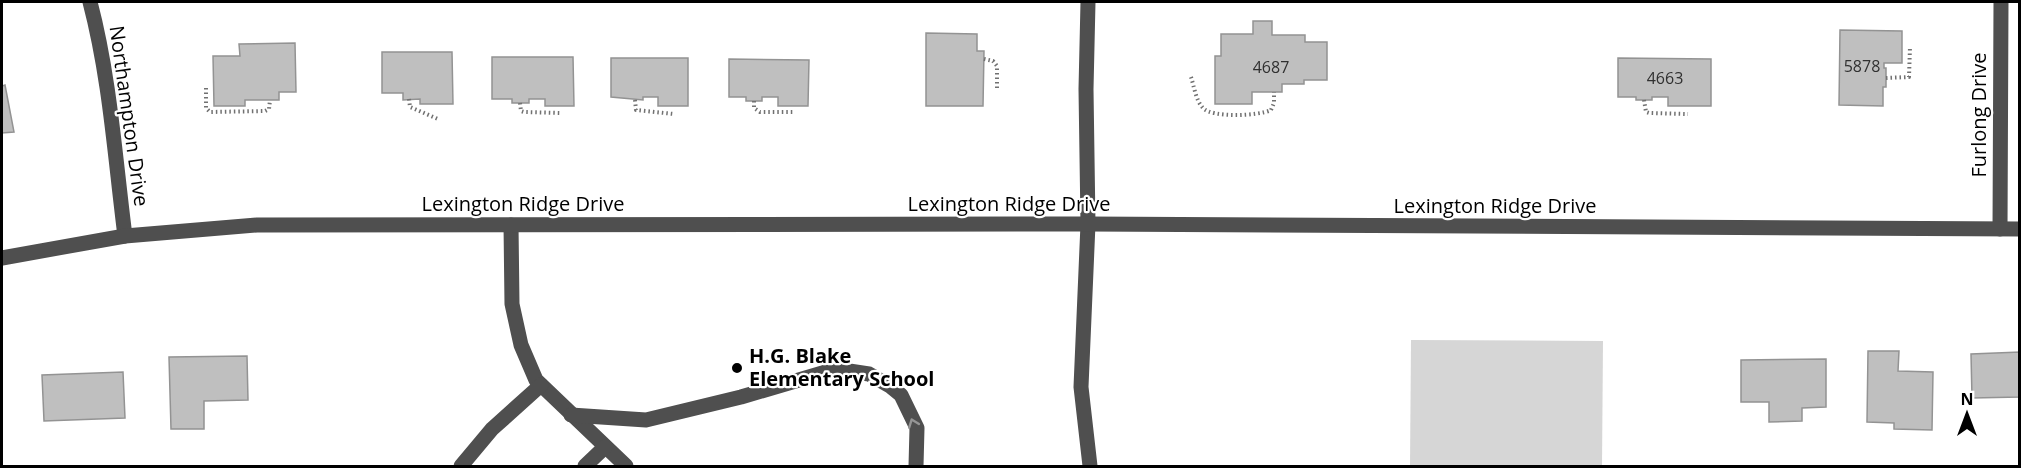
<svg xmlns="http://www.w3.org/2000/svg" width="2021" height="468" font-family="'Open Sans',sans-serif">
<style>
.green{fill:#d6d6d6}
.building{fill:#bfbfbf;stroke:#939393;stroke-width:1.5}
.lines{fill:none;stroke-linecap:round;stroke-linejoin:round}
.path{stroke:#717171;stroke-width:4;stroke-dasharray:1.5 3;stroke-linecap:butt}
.minor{stroke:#4f4f4f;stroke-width:15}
.oneway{stroke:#959595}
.poi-dot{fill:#000;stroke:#fff;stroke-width:2}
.labels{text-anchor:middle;stroke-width:4.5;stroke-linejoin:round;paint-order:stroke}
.number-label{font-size:16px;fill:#303030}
.street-label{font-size:20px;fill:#000;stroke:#fff}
.poi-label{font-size:20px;font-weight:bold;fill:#000;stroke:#fff;text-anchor:start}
</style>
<rect width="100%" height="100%" fill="#fff"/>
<polygon class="green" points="1411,340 1603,341 1602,466 1410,466"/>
<g class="building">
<polygon points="1253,21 1272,21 1272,35 1305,35 1305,42 1327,42 1327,80 1304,80 1304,84 1282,84 1282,92 1252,92 1252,104 1215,104 1215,56 1221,56 1221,34 1253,34"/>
<polygon points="1840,30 1902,31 1902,63 1884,63 1884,68 1886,68 1886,87 1883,87 1883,106 1839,105"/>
<polygon points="926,33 977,34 977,51 984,51 983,106 926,106"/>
<polygon points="295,43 296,92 279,92 279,100 245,100 245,106 214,106 213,56 240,56 239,44"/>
<polygon points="382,52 452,52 453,104 420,104 420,99 403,100 403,93 382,93"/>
<polygon points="492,57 573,57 574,106 545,106 545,99 529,99 529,103 512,103 512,99 492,99"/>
<polygon points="611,58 688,58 688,106 658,106 658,97 643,97 643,100 611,97"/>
<polygon points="1618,58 1711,59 1711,106 1668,106 1668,97 1652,97 1652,100 1636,100 1636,97 1618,97"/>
<polygon points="729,59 809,60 808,106 778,106 778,97 762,97 762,101 746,101 746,97 729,97"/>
<polygon points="5,85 14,132 2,133 2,86"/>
<polygon points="1868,351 1899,351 1898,371 1933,372 1932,430 1894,429 1894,423 1867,422"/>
<polygon points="2020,352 2020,397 1972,398 1971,354"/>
<polygon points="247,356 248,400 204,401 204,429 171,429 169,357"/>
<polygon points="1826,359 1826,407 1802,408 1802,421 1769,422 1769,402 1741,402 1741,360"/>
<polygon points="123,372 125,418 44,421 42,375"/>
</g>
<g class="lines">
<g class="path">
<polyline points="984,59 993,61 997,66 997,89"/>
<path d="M1191,77c3,9 5,24 12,31 9,10 56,8 68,2l3,-7v-11"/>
<polyline points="1886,78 1909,77 1910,47"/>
<polyline points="206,88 206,108 210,112 265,111 269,109 270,100"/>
<polyline points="409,99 410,107 438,119"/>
<polyline points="635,100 636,110 674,114"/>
<polyline points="1644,100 1646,112 1649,113 1688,114"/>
<polyline points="754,101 754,108 760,112 794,112"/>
<polyline points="520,103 521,111 524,112 561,113"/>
</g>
<g class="minor">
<path d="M90,2c20,76 25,156 35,234"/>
<polyline points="1088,2 1086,89 1088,224 1081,387 1090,466"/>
<polyline points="511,225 512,304 521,345 536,380 626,466"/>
<polyline points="2000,229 2001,2"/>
<polyline points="2,258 125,236 257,225 1088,224 2020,229"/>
<polyline points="571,415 646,420 741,397 836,369 869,374 890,386 901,395 917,428 916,466"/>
<polyline points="461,466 492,429 541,385"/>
<polyline points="585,466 605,447"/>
</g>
</g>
<defs><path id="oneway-chevron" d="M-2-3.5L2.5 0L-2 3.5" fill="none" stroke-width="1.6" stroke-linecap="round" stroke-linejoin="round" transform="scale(1.5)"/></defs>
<use class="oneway" href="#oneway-chevron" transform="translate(913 423) rotate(-111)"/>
<circle class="poi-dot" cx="737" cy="368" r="6"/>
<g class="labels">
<g class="number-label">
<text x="1862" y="72">5878</text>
<text x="1271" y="73">4687</text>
<text x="1665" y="84">4663</text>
</g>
<g class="street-label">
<text transform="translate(1979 115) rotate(-90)" y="7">Furlong Drive</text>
<text transform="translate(129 116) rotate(82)" y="7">Northampton Drive</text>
<text x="523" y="211">Lexington Ridge Drive</text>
<text x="1009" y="211">Lexington Ridge Drive</text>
<text x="1495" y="213">Lexington Ridge Drive</text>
</g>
<g class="poi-label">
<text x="749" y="363">H.G. Blake<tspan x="749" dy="23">Elementary School</tspan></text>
</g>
</g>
<rect width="2021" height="468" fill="none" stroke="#000000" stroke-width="6"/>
<g transform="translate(1967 414)" stroke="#ffffff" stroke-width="4.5" paint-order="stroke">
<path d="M0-4.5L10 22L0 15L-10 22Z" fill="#000000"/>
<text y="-9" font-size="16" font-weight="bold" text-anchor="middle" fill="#000000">N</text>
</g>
</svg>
